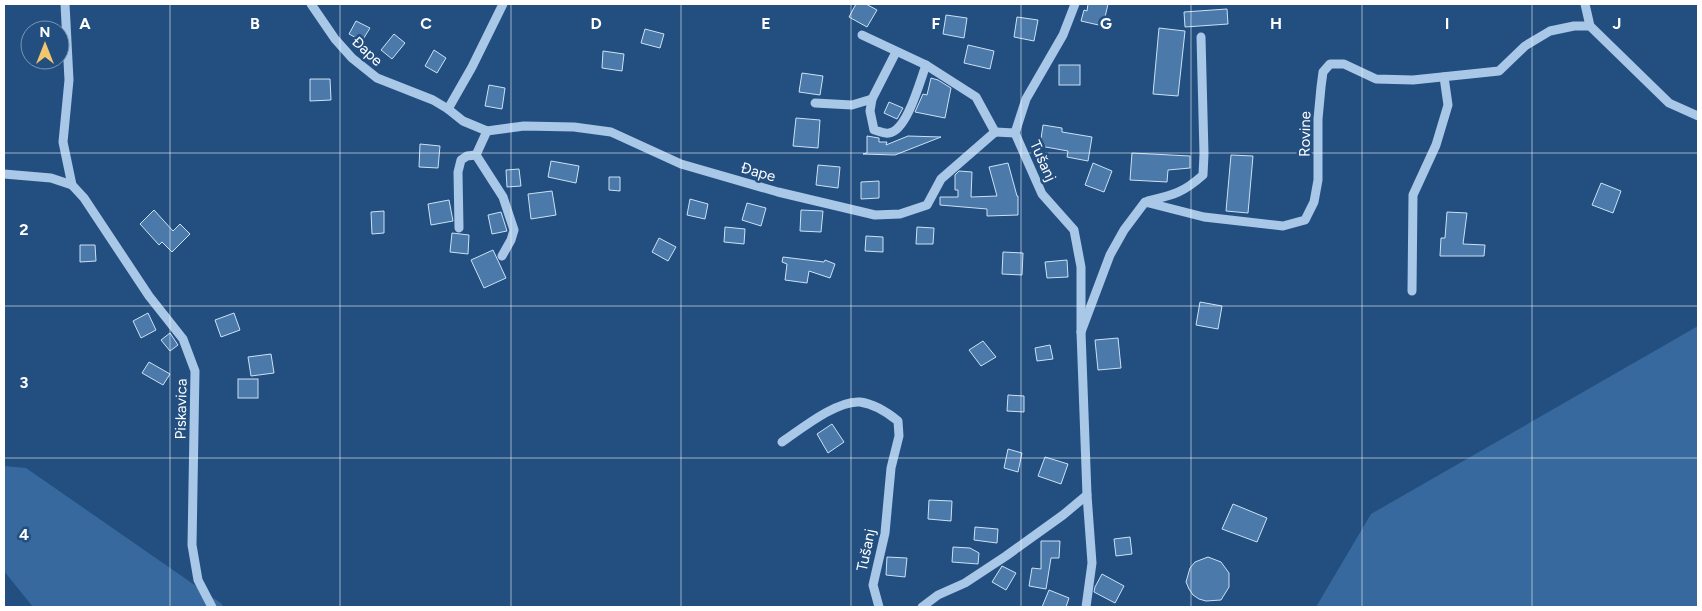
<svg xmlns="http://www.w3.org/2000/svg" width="1702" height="611" font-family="Figtree,sans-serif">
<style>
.green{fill:#37699e}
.building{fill:#4b79a9;stroke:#cce1f5}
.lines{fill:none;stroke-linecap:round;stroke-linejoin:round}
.minor{stroke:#a9c7e7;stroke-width:9}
.grid{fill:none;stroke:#fff;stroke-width:1;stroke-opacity:0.55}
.labels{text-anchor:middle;stroke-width:5;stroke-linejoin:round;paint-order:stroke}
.street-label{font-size:15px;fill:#fff;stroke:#234f80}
.grid-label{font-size:16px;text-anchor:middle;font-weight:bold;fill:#fff;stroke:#234f80;stroke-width:5;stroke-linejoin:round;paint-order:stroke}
</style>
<rect width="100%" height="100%" fill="#234f80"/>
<g class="green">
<polygon points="1698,326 1698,607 1316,607 1371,514"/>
<polygon points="4,466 26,468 222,604 223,607 33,607 4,571"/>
</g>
<g class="building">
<polygon points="856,4 866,4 877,10 867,27 849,17"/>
<polygon points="1088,4 1108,4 1103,26 1081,21 1084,10 1087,11"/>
<polygon points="1227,9 1228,24 1185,27 1184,12"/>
<polygon points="946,15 967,18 964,38 943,34"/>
<polygon points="1017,17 1038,20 1034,41 1014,37"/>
<polygon points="356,21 370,28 362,41 349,34"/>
<polygon points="1159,28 1185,31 1178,96 1153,94"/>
<polygon points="645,29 664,34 660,48 641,43"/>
<polygon points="394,34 405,43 392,59 381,50"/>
<polygon points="968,45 994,51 990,69 964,63"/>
<polygon points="434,50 446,58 437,73 425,66"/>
<polygon points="603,51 624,54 622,71 602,68"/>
<rect x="1059" y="65" width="21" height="20"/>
<polygon points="802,73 823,76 820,95 799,92"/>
<polygon points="931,78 938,80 951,88 945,118 915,112 923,94 927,95"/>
<polygon points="310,79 330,79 331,100 310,101"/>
<polygon points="489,85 505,88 502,109 485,106"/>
<polygon points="889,102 903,108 897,119 884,113"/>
<polygon points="796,118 820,120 818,148 793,146"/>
<polygon points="1043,125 1062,128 1062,132 1092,137 1088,161 1067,157 1068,151 1040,146"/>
<polygon points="867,136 879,138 879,142 887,142 886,145 908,136 941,137 895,155 863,154 867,153"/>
<polygon points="420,144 440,146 438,168 419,167"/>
<polygon points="1132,153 1190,156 1190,168 1168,170 1167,182 1130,180"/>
<polygon points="1231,155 1253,156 1248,213 1226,211"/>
<polygon points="551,161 579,166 576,183 548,177"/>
<polygon points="1008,163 1017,196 1018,196 1018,215 987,216 987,209 940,205 940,197 958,197 958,190 955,190 955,175 959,171 972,172 971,197 997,196 989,167"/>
<polygon points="1093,163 1112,171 1104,192 1085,185"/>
<polygon points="818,165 840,167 838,188 816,185"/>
<polygon points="519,169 521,186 507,187 506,170"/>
<polygon points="609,177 620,177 620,191 609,190"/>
<polygon points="879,181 879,198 861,199 861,182"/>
<polygon points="1601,183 1621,191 1613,213 1592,205"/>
<polygon points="552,191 556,215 531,219 528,194"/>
<polygon points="690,199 708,204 705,219 687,215"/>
<polygon points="449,200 453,221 431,225 428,204"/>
<polygon points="747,203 766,208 761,226 742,220"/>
<polygon points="154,210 173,231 180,224 190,234 172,252 162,242 159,245 140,224"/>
<polygon points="801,210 823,211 821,232 800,231"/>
<polygon points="384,211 384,233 372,234 371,212"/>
<polygon points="501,212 507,231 492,234 488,215"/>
<polygon points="1447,212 1467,213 1463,244 1485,245 1484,256 1440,256 1441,238 1445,238"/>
<polygon points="725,227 745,229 744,244 724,242"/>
<polygon points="917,227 934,228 933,244 916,244"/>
<polygon points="452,233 469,235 468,254 450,252"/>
<polygon points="866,236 883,237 883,252 865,251"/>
<polygon points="659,238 676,247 668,261 652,252"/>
<polygon points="80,245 95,245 96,261 80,262"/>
<polygon points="493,250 506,278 484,288 471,260"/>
<polygon points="1003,252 1023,253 1022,275 1002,274"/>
<polygon points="783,257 824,262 825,260 835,264 830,278 809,271 807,283 785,280 787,264 782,262"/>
<polygon points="1067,260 1068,277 1047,278 1045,262"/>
<polygon points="1200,302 1222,306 1218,329 1196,325"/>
<polygon points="148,313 156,330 141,338 133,321"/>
<polygon points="234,313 240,330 221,337 215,320"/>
<polygon points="170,333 178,345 170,351 161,340"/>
<polygon points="1118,338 1121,368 1098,370 1095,340"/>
<polygon points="983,341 996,357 981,366 969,350"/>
<polygon points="1050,345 1053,359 1037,361 1035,348"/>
<polygon points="271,354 274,373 251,376 248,357"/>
<polygon points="149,362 170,374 163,385 142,373"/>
<rect x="238" y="379" width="20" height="19"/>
<polygon points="1008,395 1024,396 1024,412 1007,411"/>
<polygon points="832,424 844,442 828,453 817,434"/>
<polygon points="1008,449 1022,453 1018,472 1004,468"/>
<polygon points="1045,457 1068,464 1061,484 1038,476"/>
<polygon points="929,500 952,501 951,521 928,519"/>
<polygon points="1233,504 1267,518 1257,542 1222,529"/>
<polygon points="975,527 998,529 997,543 974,540"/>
<polygon points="1130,537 1132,554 1116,556 1114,539"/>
<polygon points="1041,541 1060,541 1059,558 1051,558 1046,589 1029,586 1032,568 1041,569"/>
<polygon points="953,547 970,548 979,553 978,564 952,562"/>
<polygon points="887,557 907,558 905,577 886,575"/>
<polygon points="1208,557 1221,562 1229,573 1229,587 1221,600 1206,601 1199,599 1193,595 1189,589 1186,582 1190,568 1195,562"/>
<polygon points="1002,566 1016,573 1006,590 992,582"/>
<polygon points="1102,574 1124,586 1115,603 1094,592 1095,587"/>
<polygon points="1049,590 1069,598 1066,607 1042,607"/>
</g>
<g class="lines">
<g class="minor">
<polyline points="65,4 69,80 63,142 72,185 84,198 149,296 183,339 195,371 192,545 198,580 212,607"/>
<polyline points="311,4 335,39 352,58 377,78 433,100 448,109 463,121 487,131 524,126 574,127 611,132 681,164 778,192 875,215 900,214 927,205 941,179 995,132"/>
<polyline points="1075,4 1063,35 1026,99 1015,133 1042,194 1074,230 1081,267 1081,332 1087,495 1092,563 1086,607"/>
<polyline points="1585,4 1590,26 1669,103 1698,116"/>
<polyline points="862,35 926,65 976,97 995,132"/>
<path d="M896,52l-24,47 -2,12 4,19c4,1 11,4 15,3 18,-2 31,-52 37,-68"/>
<polyline points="815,103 852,105 872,99"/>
<polyline points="448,109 472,67 503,4"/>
<polyline points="487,131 476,155 503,197 514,230 511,240 502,256"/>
<polyline points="995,132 1015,133"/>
<polyline points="4,174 51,178 72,185"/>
<path d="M1148,201c25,-6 35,-8 55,-26l1,-21 -3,-117"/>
<polyline points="459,228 458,172 461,160 467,156 476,155"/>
<polyline points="1412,291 1413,195 1436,145 1448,105 1444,77"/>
<polyline points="1081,332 1110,255 1124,230 1145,202 1204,217 1283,226 1305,220 1314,202 1318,180 1318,119 1321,87 1323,72 1330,64 1344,64 1376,79 1413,80 1499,71 1525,46 1550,31 1574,26 1590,26"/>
<path d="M782,442c19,-13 55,-42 78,-40 15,2 27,10 38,19l1,15 -8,32 -6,65 -12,52 6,22"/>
<polyline points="922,607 938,595 965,583 1006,556 1063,515 1087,495"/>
</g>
</g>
<path class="grid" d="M170,4v603M340,4v603M511,4v603M681,4v603M851,4v603M1021,4v603M1191,4v603M1362,4v603M1532,4v603M4,153h1694M4,306h1694M4,458h1694"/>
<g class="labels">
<g class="street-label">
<text transform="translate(367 51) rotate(43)" y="5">Đape</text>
<text transform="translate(1305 134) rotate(-89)" y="5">Rovine</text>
<text transform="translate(1043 161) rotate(66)" y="5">Tušanj</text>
<text transform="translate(758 172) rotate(16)" y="5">Đape</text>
<text transform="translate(181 409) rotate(-89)" y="5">Piskavica</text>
<text transform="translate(866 550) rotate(-78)" y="5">Tušanj</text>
</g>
</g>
<g class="grid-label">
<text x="85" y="29">A</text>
<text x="255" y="29">B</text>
<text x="426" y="29">C</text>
<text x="596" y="29">D</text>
<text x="766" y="29">E</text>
<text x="936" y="29">F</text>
<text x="1106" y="29">G</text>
<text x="1276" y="29">H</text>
<text x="1447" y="29">I</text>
<text x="1617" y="29">J</text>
<text x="24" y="235">2</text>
<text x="24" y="388">3</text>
<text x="24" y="540">4</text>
</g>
<rect width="1702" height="611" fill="none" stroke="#ffffff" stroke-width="10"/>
<g transform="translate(45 45)"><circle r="24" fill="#234f80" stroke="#7b95b3"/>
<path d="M0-4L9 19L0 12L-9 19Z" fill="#f2c66c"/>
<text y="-8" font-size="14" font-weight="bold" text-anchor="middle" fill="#ffffff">N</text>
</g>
</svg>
